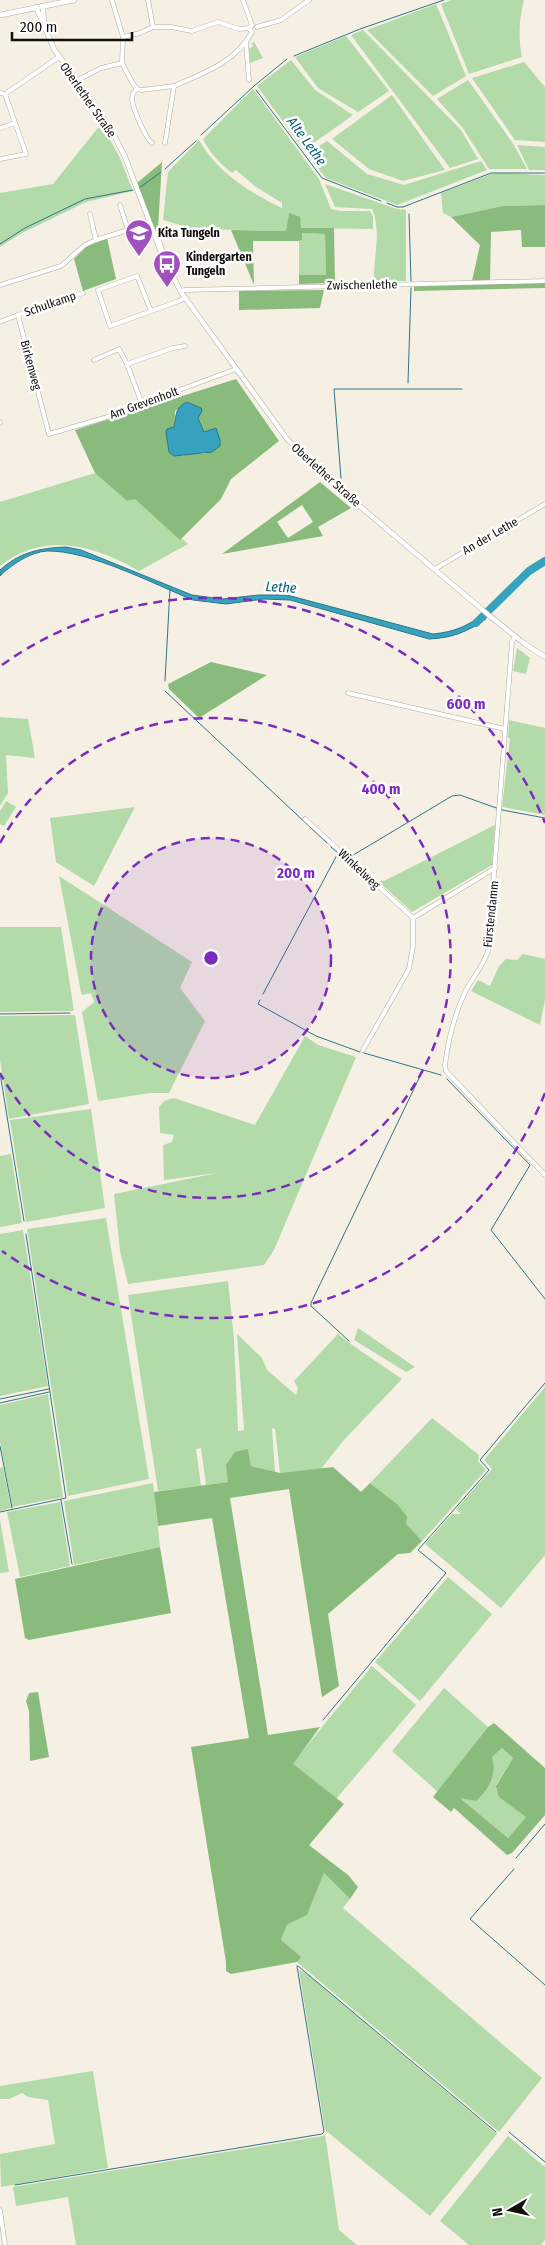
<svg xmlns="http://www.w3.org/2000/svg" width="545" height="2245" font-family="'Fira Sans Condensed',sans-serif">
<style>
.green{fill:#b3daa9}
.forest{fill:#89bb7c;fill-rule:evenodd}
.water{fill:#37a2be;stroke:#2c7688}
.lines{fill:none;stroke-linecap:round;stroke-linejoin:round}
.stream{stroke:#2c7688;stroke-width:1}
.river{stroke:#37a2be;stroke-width:8}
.minor-casing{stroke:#b1ab9f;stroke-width:5}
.tertiary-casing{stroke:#b1ab9f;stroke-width:5.5}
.secondary-casing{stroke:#b1ab9f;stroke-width:6}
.minor{stroke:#fff;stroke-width:4}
.tertiary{stroke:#fff;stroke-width:4.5}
.secondary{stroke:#fff;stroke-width:5}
.ring{fill:none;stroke:#7b2cbf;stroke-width:2.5;stroke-dasharray:9 6}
.labels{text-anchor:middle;stroke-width:5;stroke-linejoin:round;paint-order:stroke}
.street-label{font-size:12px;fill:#110f0b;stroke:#fefefe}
.poi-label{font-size:12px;font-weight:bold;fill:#110f0b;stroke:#fefefe;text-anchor:start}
.water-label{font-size:14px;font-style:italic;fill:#086074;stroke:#fefefe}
.centre{fill:#7b2cbf;stroke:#fefefe;stroke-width:2.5}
.ring-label{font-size:15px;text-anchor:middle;font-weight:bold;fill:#7b2cbf;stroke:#fefefe;stroke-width:5;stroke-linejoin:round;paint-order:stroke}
</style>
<rect width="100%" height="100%" fill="#f6f0e4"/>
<g class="green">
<path d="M452,0h72c-5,19 -6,38 -2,57l-53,17 -28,-70z"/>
<polygon points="436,4 466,76 433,96 367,30"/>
<polygon points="363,30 461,130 478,159 450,168 351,35"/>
<polygon points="346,36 389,91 358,112 318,88 295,57"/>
<polygon points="254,42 263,58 250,63 249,48 253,47 252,43"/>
<polygon points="291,60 315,90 353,115 304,150 257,86"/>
<polygon points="524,62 545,87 545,142 515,140 472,78"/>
<polygon points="468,80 514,145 527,169 489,169 462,127 437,99"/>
<path d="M253,89l66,90 12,30 9,2h30l3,5v13l-72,-1 -12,-15 -3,18 -93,-2 -30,-9 5,-48 31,-32c17,31 51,53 83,68v-5l-26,-16 -20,-17 -4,3c-13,-10 -22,-20 -29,-34z"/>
<polygon points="392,95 445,170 403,181 369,169 332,139"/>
<polygon points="101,124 120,158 133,191 86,202 22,233 0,247 0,193 53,184"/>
<polygon points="327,141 367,174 404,185 481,161 487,170 397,205 326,178 307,154"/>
<polygon points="517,145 545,147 545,170 529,170"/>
<polygon points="503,173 545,175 545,205 503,206 451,217 443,213 441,193 491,174"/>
<path d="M325,184l72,25 9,1v71h-32c-1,-23 8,-49 -2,-72l-37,-2z"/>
<polygon points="302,233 325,234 326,276 299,275 299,241 302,240"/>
<path d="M95,473l32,28 8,-3 53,46 -49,27c-46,-26 -94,-40 -139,-5v-64z"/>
<polygon points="517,648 530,658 526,674 513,671"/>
<polygon points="0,717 28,719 35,758 6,755 8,793 0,806"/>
<polygon points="509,720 545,728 545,815 502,807 510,738 508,738"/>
<polygon points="6,801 16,807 4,826 0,824 0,811"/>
<polygon points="135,807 94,886 56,862 50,818"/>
<polygon points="495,825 492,865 412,912 378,881 384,881"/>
<polygon points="59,876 192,962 180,988 205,1021 169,1093 150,1093 98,1101 82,1012 94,1002 91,993 82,995 81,992"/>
<polygon points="0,927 61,927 74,1011 0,1012"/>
<polygon points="523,954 545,959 545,1000 540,1025 471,991 478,980 490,986 499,966 506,959 517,960"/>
<polygon points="75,1015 89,1104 9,1119 0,1060 0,1016"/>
<polygon points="305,1036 318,1045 356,1057 274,1250 264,1265 128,1284 120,1251 114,1194 217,1173 164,1180 163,1145 172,1142 174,1135 160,1133 159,1107 164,1101 174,1098 255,1125"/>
<polygon points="91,1109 105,1208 26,1222 10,1120"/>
<polygon points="11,1154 22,1223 0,1227 0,1156"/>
<polygon points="106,1218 149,1479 68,1496 27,1229"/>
<polygon points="23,1230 48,1386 0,1396 0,1234"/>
<polygon points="228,1281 234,1339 238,1431 244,1430 237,1334 262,1358 267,1370 296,1395 298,1388 294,1381 338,1334 352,1345 402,1379 343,1441 321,1469 280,1473 275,1429 272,1428 275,1472 251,1466 248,1449 228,1482 206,1485 201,1448 196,1449 201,1486 158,1491 128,1295"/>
<polygon points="358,1328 415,1367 406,1372 354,1340"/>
<polygon points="545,1387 545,1555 501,1608 425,1544 452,1514 461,1514 456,1509 492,1469 484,1460"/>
<polygon points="48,1394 63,1497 12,1507 0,1441 0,1405"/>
<polygon points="432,1418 479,1455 478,1461 486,1470 422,1541 405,1524 397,1504 370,1483"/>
<polygon points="3,1467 11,1508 0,1511 0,1468"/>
<polygon points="153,1483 160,1547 74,1565 64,1501"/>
<polygon points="60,1502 70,1566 20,1577 7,1512"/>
<polygon points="0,1520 9,1572 0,1573"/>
<polygon points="448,1577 492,1614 420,1701 375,1662"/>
<polygon points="372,1666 416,1705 336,1799 292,1764"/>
<polygon points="444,1688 488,1727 438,1792 392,1751"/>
<polygon points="502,1748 513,1758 496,1785 526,1817 508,1838 459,1797 476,1801 492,1757"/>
<polygon points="324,1873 350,1899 343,1908 542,2078 499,2132 297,1962 300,1957 281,1940 287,1925 307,1915"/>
<polygon points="299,1970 305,1972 497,2134 430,2216 325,2130"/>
<polygon points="93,2071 108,2168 1,2187 0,2154 55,2144 48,2100 28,2097 22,2093 9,2099 0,2099 0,2086"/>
<polygon points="325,2134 339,2230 357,2245 76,2245 68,2197 16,2206 13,2187 323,2136"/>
<polygon points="508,2136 545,2167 545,2240 541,2245 469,2245 440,2221"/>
</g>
<g class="forest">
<polygon points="162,162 158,228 155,229 137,183"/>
<polygon points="545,205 545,247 522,247 521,230 491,232 490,281 472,281 480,245 451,217 503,206"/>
<polygon points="289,213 300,217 301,228 334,228 335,283 299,284 299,275 326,275 325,234 302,233 302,240 299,241 253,241 254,285 231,230 286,231"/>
<polygon points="107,238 116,279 83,291 74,259 86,247"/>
<polygon points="545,283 545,288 414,291 414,286"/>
<polygon points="324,290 320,308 239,310 239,291"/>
<path d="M236,379l43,62 -48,38 -10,20 -41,41 -45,-41 -8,2 -32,-28 -20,-43zM187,402l14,6 -3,10 6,14 1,22c-10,-2 -21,2 -31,2l1,-45z"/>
<path d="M320,482l31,26 -33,19 5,9 -101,18zM302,505l11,17 -25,16 -11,-16z"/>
<polygon points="211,662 267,675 199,718 169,689 168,684"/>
<polygon points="248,1449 251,1466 280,1473 333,1467 361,1492 370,1483 397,1504 407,1517 406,1524 422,1541 410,1553 398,1554 328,1614 339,1686 322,1697 289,1489 230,1498 268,1735 320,1727 293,1764 344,1804 309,1845 348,1875 358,1887 350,1899 324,1873 307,1915 287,1925 281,1940 301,1957 297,1962 231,1974 226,1971 226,1962 191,1747 249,1738 212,1518 158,1526 154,1492 228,1482 226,1465 235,1452"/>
<polygon points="160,1547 171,1613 29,1640 25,1638 15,1579"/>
<polygon points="38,1692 49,1757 30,1761 29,1711 26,1701 29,1693"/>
<path d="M494,1723l51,45v47l-33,38 -5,2 -53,-47 -3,4 -18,-15 55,-70zM502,1748l11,10 -17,28 3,11 27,20 -18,21 -48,-40 16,3c13,-12 21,-26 16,-44z"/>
</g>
<g class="water">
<path d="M187,402l14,6 1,3 -4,7 6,14 12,-4 4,12v6l-8,6 -38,4 -5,-4 -3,-20 1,-3 7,-2c3,-12 0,-19 13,-25z"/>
<path d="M66,547l15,3 111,45 30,4 37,-4h28l146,39c20,-2 33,-7 49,-19l4,4c-19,13 -34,19 -57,20l-139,-39 -26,-1 -38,5 -33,-4c-39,-16 -105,-50 -146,-49 -17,1 -36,14 -47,25v-6c20,-18 40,-22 66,-23z"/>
</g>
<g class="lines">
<g class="stream">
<polyline points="294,56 360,29 444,0"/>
<polyline points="256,90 322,178 381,201"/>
<polyline points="201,135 254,86 287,59"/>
<polyline points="165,169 196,141"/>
<polyline points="139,188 161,172"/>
<polyline points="387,203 397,207 403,207 491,173 545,173"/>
<polyline points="409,214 411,281"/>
<polyline points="0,244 25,228 85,199 133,190"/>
<polyline points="408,383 411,288"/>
<polyline points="341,478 334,389 462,389"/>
<polyline points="165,681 170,589"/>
<polyline points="165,691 327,843"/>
<polyline points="350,857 452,796 460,795 502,810 545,818"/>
<polyline points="343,859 345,861"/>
<polyline points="263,994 338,853 331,847"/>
<polyline points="260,1000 258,1004 316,1036 360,1052"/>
<polyline points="0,1014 70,1013"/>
<polyline points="364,1053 441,1075"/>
<polyline points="0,1073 24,1221"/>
<polyline points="447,1079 530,1165 491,1230 545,1299"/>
<polyline points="349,1341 311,1306 311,1303 423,1070"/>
<polyline points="0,1399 49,1389"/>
<polyline points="0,1403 49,1392"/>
<polyline points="0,1446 12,1508"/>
<polyline points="61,1500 72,1564"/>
<polyline points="0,1512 66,1498 26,1234"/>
<polyline points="323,1720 446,1573 418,1550 489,1470 480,1460 545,1383"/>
<polyline points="516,1858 545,1824"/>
<polyline points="514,1869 470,1919 545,1985"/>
<polyline points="298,1966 496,2132"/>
<polyline points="509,2132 545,2162"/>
<polyline points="15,2185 322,2134 324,2132 297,1966"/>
</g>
<polyline class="river" points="476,623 529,571 545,561"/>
<g class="minor-casing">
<g id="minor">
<polyline points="112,0 123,37 122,63 132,82 137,89 142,90 174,86"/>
<polyline points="148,0 153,27"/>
<polyline points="257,27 281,20 309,0"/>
<polyline points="123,37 140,33 153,27 171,27 192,31 218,22 239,29 249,28"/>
<polyline points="246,43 249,80"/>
<polyline points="74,82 101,68 122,63"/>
<path d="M137,89c-3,3 -5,5 -5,10 1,10 13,38 20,44"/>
<polyline points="0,93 5,94 59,57"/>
<polyline points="0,128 15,123"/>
<path d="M165,143l9,-57c30,-13 62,-24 78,-54l-3,-4 3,-3 -9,-25"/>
<polyline points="0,159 26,154 5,94"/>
<polyline points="120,205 128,230"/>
<polyline points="90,214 96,240"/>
<polyline points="0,285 61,266 85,245 96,240 150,223"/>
<polyline points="181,292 184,290 545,281"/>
<polyline points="151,311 137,276 98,290 110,326 179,301 184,298"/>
<polyline points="18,315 83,293"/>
<polyline points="0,322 18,315 49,434 104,418 236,369"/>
<polyline points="94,360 119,349 127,364 142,404"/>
<polyline points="127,364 173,348 185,346"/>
<polyline points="0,422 0,423"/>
<polyline points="435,569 545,504"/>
<path d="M515,636l-3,6 -24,309c-5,16 -16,27 -23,41 -10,22 -17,49 -20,73l1,6 99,104"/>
<polyline points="348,693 505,729"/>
<polyline points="305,819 413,918"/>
<polyline points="363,1050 409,969 413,946 413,918 495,868"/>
<polyline points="0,2210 5,2245"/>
</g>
</g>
<g class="tertiary-casing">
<g id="tertiary">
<polyline points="43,6 44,25"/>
<polyline points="36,7 54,49 103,117 115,137 125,157 162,255 181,292 287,439 330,481 491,617 525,644 545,657"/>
<polyline points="158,238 164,256"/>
</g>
</g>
<g class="secondary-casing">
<polyline id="secondary" points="0,15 74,0"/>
</g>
<use href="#minor" class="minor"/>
<use href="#tertiary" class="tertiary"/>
<use href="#secondary" class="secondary"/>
</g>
<circle cx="211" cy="958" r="120" fill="#7b2cbf" fill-opacity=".12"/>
<g class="ring">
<circle cx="211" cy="958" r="120"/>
<path d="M0 843A240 240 0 1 1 0 1073"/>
<path d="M545 1093A360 360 0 0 1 2 1251M2 665A360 360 0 0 1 545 823"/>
</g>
<defs>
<g id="school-pin" transform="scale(1.4375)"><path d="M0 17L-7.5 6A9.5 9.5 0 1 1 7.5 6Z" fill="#a150c0" stroke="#fefefe"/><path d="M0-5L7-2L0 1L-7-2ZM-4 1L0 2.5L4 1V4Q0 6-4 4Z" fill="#fff"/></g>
<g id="bus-pin" transform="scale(1.4375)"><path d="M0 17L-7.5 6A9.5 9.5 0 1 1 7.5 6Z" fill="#a150c0" stroke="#fefefe"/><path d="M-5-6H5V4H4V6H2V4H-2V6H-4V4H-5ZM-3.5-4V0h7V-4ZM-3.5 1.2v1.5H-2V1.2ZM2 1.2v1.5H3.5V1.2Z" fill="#fff"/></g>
</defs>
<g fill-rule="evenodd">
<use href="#school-pin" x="139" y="233"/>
<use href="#bus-pin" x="167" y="264"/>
</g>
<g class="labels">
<g class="street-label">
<text transform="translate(88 100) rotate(55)" y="4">Oberlether Straße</text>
<text transform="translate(362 285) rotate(-1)" y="4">Zwischenlethe</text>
<text transform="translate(50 304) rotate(-19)" y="4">Schulkamp</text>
<text transform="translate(31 365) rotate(75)" y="4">Birkenweg</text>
<text transform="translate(144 403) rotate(-20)" y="4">Am Grevenholt</text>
<text transform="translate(326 475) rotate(42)" y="4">Oberlether Straße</text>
<text transform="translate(490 536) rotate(-30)" y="4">An der Lethe</text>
<text transform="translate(359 869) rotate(43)" y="4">Winkelweg</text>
<text transform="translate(491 914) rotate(-84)" y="4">Fürstendamm</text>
</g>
<g class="poi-label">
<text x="158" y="237">Kita Tungeln</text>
<text x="186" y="261">Kindergarten<tspan x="186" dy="14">Tungeln</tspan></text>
</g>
<g class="water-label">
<text transform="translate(307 141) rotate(54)" y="5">Alte Lethe</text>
<text transform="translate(281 587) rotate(4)" y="5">Lethe</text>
</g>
</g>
<circle cx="211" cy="958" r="8" class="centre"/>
<g class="ring-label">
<text x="466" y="709">600 m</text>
<text x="381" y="794">400 m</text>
<text x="296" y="878">200 m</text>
</g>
<g transform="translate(510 2210) rotate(261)" stroke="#fefefe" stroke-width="4" paint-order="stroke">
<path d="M0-4L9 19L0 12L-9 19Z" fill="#110f0b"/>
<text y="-8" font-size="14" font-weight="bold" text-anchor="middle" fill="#110f0b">N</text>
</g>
<path d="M12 32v8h120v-8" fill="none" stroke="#110f0b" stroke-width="2.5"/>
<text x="20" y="32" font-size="15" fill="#110f0b" stroke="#fefefe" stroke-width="4" paint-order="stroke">200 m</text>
</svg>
